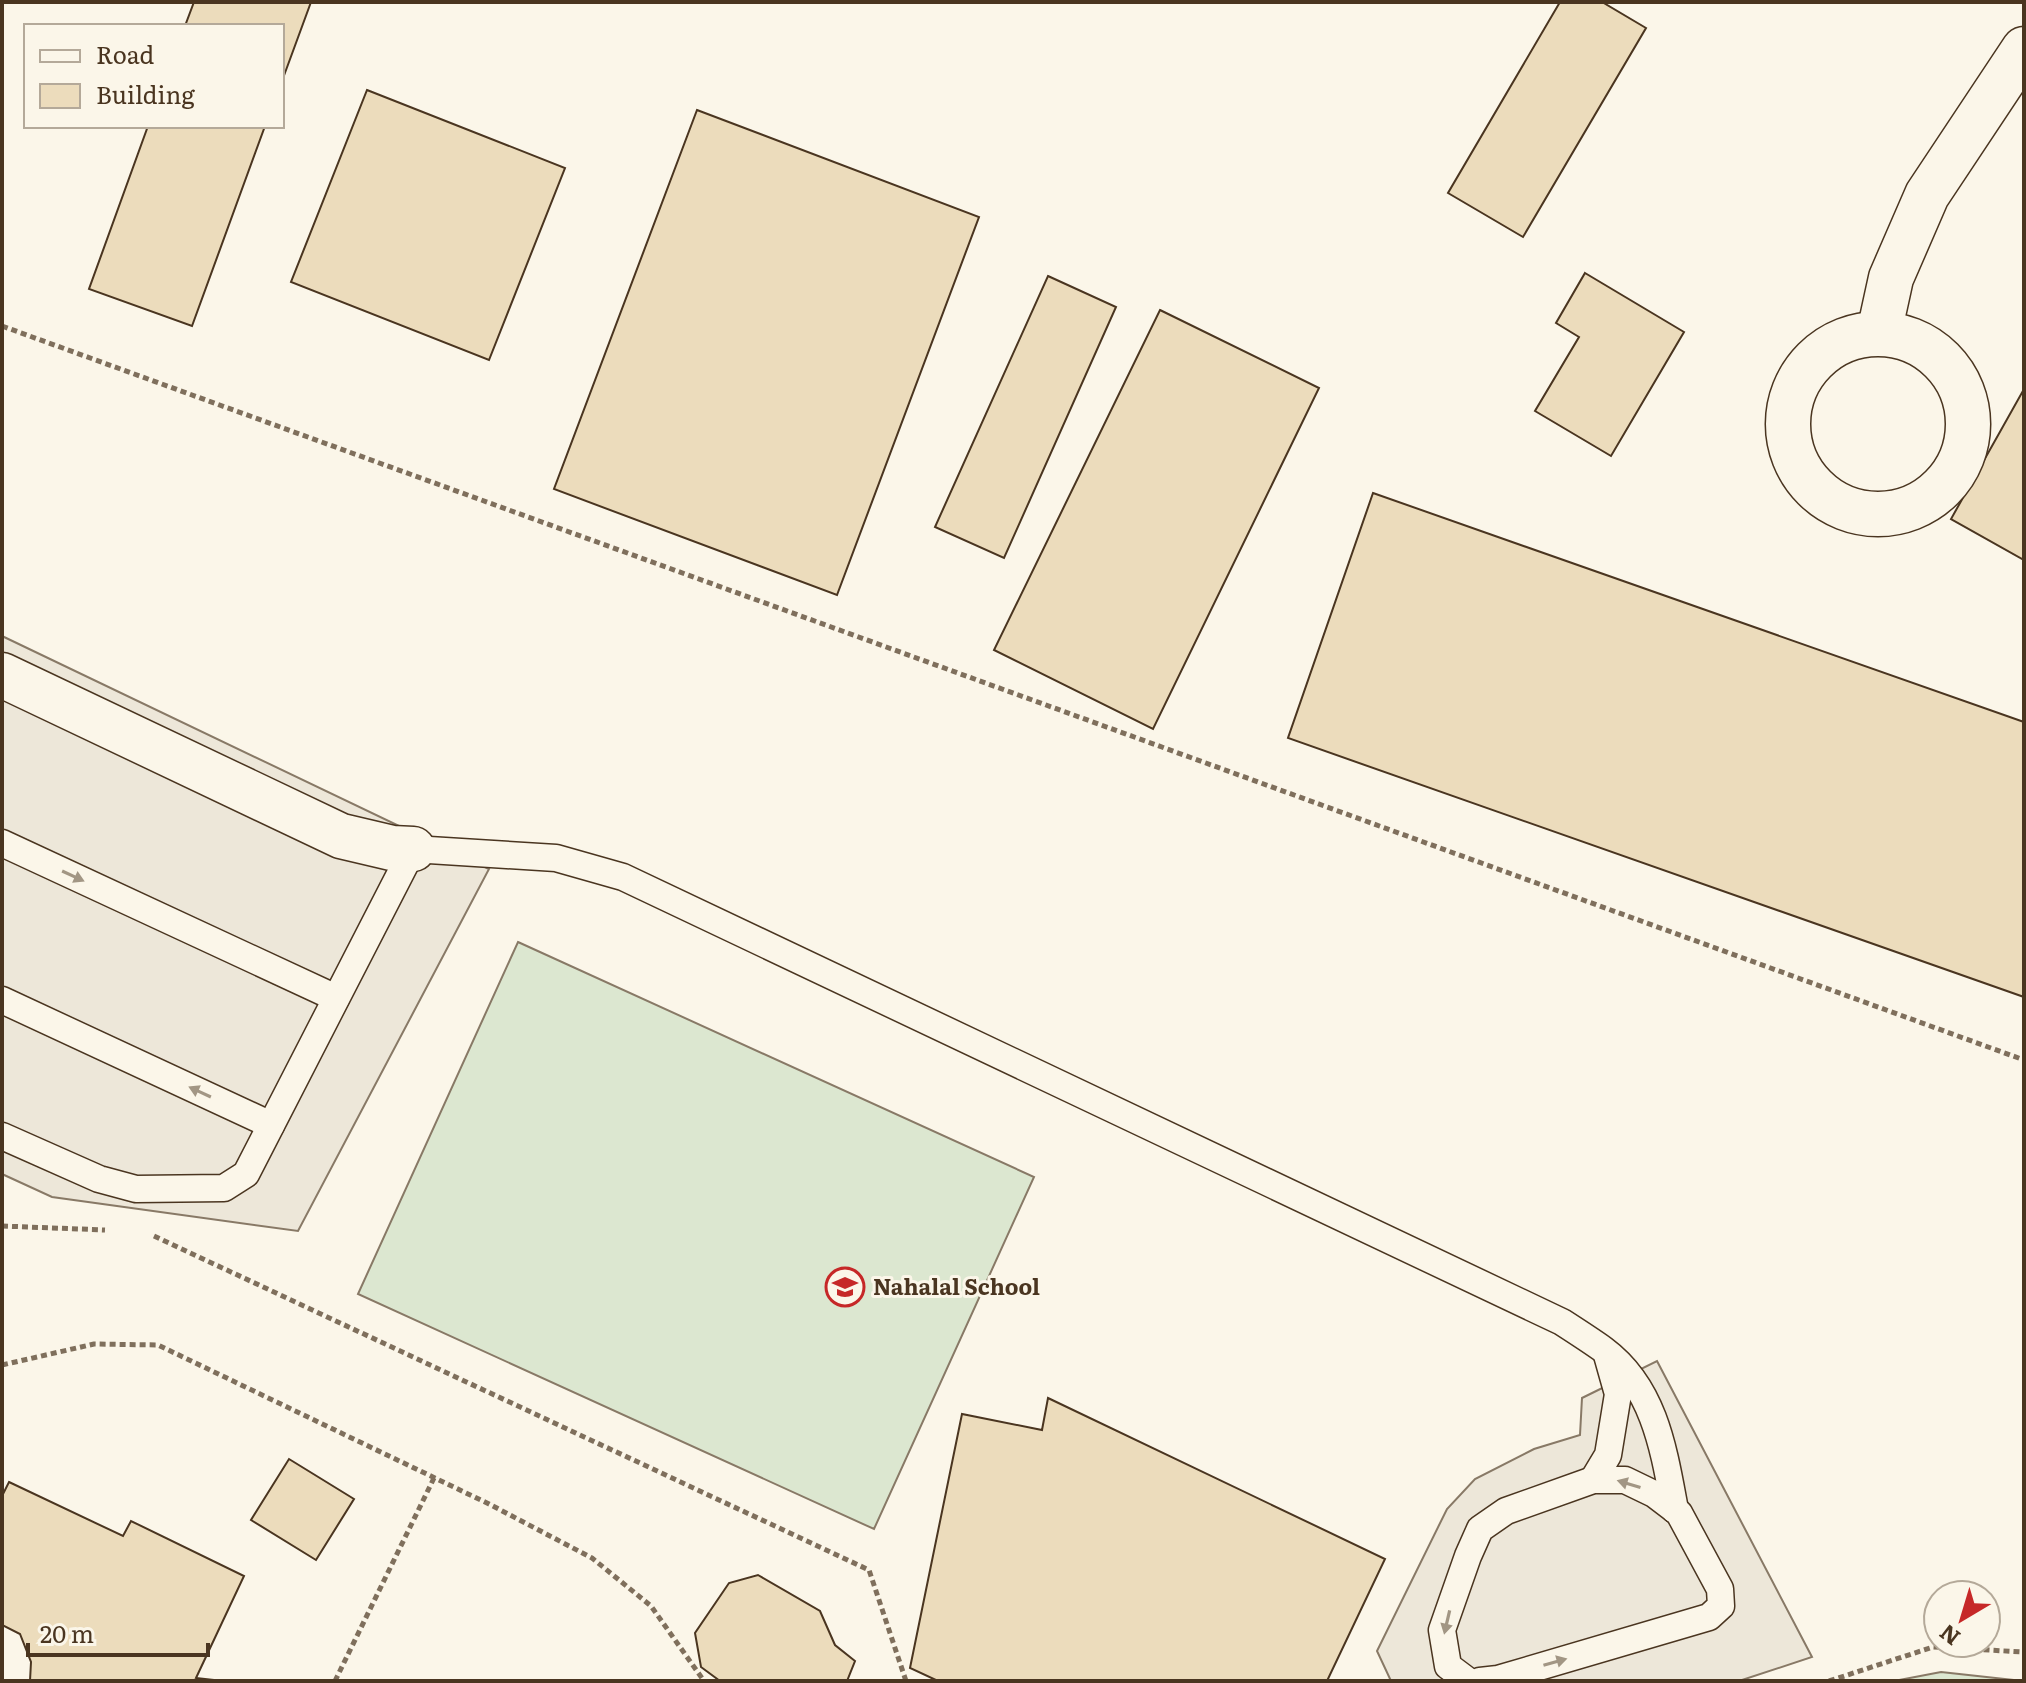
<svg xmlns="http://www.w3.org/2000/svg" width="2026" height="1683" font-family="Literata,serif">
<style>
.pitch{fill:#dce7d0;stroke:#887966;stroke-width:2}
.parking{fill:#ede7d9;stroke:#887966;stroke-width:2}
.building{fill:#ecdcbc;stroke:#4a3520;stroke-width:2}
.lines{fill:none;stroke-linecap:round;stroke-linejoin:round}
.lane-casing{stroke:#4a3520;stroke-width:29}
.street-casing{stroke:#4a3520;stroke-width:47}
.path{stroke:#7f6f5c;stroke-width:5;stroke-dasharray:6 4;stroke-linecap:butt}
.lane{stroke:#fbf6e9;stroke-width:26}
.street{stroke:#fbf6e9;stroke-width:44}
.oneway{fill:#a29684}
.labels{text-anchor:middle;stroke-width:6;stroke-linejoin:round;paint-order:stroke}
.poi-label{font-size:22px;font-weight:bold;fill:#4a3520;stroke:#fbf6e9;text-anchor:start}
</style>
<rect width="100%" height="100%" fill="#fbf6e9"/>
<g class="pitch">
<polygon points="518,942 1034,1177 874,1529 358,1294"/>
<polygon points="1941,1672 2023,1681 1894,1681"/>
</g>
<g class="parking">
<polygon points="2,636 489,869 298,1231 52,1197 2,1174"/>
<polygon points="1657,1361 1812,1657 1739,1681 1391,1681 1377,1651 1447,1509 1475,1479 1534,1449 1580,1435 1582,1398"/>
</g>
<g class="building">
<polygon points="194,2 311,2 282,81 282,26 185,26"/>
<polygon points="1560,2 1602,2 1646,28 1523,237 1448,193"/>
<polygon points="367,90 565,168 489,360 291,282"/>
<polygon points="697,110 979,217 837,595 554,489"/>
<polygon points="148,126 265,126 192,326 89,289"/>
<polygon points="1585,273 1684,332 1611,456 1535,411 1579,337 1556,323"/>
<polygon points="1048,276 1116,307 1004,558 935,527"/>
<polygon points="1160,310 1319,388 1153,729 994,650"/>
<polygon points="2024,389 2024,560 1951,519"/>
<polygon points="1373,493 2024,722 2024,997 1288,738"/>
<polygon points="1048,1398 1385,1559 1327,1681 938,1681 910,1668 962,1414 1042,1430"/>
<polygon points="289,1459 354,1499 316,1560 251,1520"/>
<polygon points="9,1482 123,1536 131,1521 244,1576 196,1678 223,1681 30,1681 31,1662 20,1634 2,1625 2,1496"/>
<polygon points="758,1575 820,1611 835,1645 855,1661 847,1681 720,1681 701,1667 695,1633 729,1583"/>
</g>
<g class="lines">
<g class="lane-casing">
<g id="lane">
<polyline points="2,843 336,998"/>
<polyline points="2,1000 271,1125"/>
<path d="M2,1136l97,43 37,10 88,-1 22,-14 167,-325 143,9 67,19 939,445c14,9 28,18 42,28 51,38 60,101 71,160"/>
<polyline points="1593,1480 1608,1455 1618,1394 1607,1355"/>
<polyline points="1468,1681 1448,1666 1442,1630 1468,1556 1480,1529 1506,1511 1593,1480 1625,1480 1654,1494 1679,1513 1720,1589 1721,1606 1709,1617 1498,1679 1480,1681"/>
</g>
</g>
<g class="street-casing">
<g id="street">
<polyline points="1879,333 1891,278 1927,195 2024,49"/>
<circle cx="1878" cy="424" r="90"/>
<polyline points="2,675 341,836 392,848 413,849"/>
</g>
</g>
<g class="path">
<polyline points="2,326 2024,1060"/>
<polyline points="2,1226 105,1230"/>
<polyline points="154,1236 869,1570 906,1681"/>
<polyline points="2,1365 94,1344 158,1345 489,1504 592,1558 651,1606 704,1681"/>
<polyline points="335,1681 434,1478"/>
<polyline points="1829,1681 1933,1647 2024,1652"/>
</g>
<use href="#lane" class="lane"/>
<use href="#street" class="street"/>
</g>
<defs><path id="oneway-solid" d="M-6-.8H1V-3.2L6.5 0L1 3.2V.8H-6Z" transform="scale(2)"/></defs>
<g class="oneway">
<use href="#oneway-solid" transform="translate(73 876) rotate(25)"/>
<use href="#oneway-solid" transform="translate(200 1092) rotate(-155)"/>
<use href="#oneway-solid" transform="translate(1629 1484) rotate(-163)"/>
<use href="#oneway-solid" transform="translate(1447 1622) rotate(103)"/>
<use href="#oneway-solid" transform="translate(1555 1662) rotate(-16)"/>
</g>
<defs>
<g id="school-ring" transform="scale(2)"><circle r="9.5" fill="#fbf6e9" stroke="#c62828" stroke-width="1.5"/><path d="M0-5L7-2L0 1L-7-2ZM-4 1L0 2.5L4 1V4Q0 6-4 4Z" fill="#c62828"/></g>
</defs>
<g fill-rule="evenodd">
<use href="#school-ring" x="845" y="1287"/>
</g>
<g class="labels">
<g class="poi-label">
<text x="873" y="1295">Nahalal School</text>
</g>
</g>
<rect width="2026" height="1683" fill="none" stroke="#4a3520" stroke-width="8"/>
<rect x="24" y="24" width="260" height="104" fill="#fbf6e9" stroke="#b4a999" stroke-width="2"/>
<rect x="40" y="50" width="40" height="12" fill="#fbf6e9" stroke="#b4a999" stroke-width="2"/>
<text x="96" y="64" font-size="24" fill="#4a3520">Road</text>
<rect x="40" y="84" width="40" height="24" fill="#ecdcbc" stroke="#b4a999" stroke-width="2"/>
<text x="96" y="104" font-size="24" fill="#4a3520">Building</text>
<g transform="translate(1962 1619) rotate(218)"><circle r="38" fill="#fbf6e9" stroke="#b4a999" stroke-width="2"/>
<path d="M0-6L14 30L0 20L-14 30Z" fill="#c62828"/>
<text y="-12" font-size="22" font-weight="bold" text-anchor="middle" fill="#4a3520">N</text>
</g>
<path d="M28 1643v12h180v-12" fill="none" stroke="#4a3520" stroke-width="4"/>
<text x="40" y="1643" font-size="24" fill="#4a3520" stroke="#fbf6e9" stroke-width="6" paint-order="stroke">20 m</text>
</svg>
